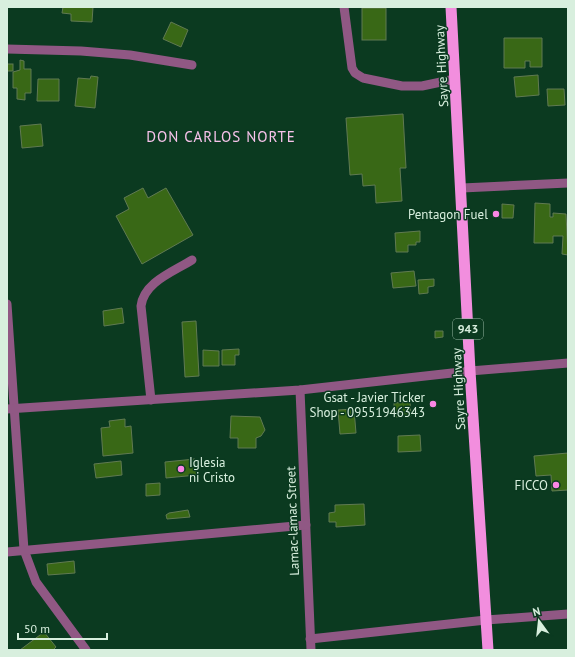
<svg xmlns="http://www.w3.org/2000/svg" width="575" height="657" font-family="'PT Sans',sans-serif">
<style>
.building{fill:#396816;stroke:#607a52}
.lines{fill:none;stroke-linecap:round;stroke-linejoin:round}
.minor{stroke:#905884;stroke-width:9}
.trunk{stroke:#f28ede;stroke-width:11}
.poi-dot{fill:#fb86e5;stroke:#0b3a20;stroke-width:1.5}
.labels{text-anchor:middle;stroke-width:3;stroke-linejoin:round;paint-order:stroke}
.shield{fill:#0b3a20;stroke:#9ab9a5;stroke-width:1}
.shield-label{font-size:12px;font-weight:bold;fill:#d8efde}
.street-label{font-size:13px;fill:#d8efde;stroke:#0b3a20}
.poi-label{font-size:13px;fill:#d8efde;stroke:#0b3a20;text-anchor:end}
.quarter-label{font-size:15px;letter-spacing:1px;fill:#f8c3eb;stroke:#0b3a20}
</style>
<rect width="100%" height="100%" fill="#0b3a20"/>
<g class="building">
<polygon points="63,7 93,7 92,22 71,21 71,14 62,13"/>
<rect x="362" y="8" width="24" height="32"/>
<polygon points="171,22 188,30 181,47 163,39"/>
<polygon points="504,38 542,38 542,67 530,67 530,61 525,61 525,68 504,68"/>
<polygon points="20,60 24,61 24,69 31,69 31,93 25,93 25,100 17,99 17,88 13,88 13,72 20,70"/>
<rect x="7" y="64" width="6" height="7"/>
<polygon points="538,75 539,95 516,97 514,77"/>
<polygon points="91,76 98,77 95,108 75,106 78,78 90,79"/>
<polygon points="38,79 59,79 59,101 37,101"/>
<polygon points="547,89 564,89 565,105 548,106"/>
<polygon points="403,114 406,168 400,168 402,201 376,203 375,185 363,186 362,174 350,175 346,118"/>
<polygon points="41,124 43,146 22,148 20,126"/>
<polygon points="143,188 148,198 166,188 193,235 142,264 116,216 129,209 124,198"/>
<polygon points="535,203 550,204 550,217 553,217 553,213 566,214 568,255 562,254 563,236 553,236 553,243 534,243"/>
<polygon points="502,204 514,205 513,218 502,218"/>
<polygon points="420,231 420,242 416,242 416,245 408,245 408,252 396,252 395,233"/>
<polygon points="414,271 416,286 393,288 391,273"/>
<polygon points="434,279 434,286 428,287 428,293 419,294 418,280"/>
<polygon points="122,308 124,323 104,326 103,311"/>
<polygon points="196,321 199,376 185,377 182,322"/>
<polygon points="435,331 443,331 443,337 435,338"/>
<polygon points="239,349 239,355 235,355 235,365 222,365 222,350"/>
<polygon points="203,350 219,351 219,366 203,366"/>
<polygon points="410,402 411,416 394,417 394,403"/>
<polygon points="354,409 356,433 340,434 338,410"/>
<polygon points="231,416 260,417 265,430 261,436 256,438 256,448 238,448 238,438 230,438"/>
<polygon points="125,419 125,427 131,426 133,453 103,456 101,428 110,427 109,421"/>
<polygon points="420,435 421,451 398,452 398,436"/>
<polygon points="568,453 568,490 552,491 551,475 536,476 534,456"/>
<polygon points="195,459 197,475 166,478 165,462"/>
<polygon points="121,461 122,475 96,478 94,464"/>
<polygon points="160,483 160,495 146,496 146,484"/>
<polygon points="364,504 365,525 336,527 336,522 329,522 329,513 335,512 335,505"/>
<polygon points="188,510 190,517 167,519 166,515 169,513"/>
<polygon points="74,561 75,573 48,575 47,564"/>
<polygon points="44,632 56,647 53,650 20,650"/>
</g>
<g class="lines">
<g class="minor">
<polyline points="344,7 352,68 355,73 363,78 402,86 422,86 455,79"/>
<polyline points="7,49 81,51 130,55 192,65"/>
<polyline points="462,188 568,183"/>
<polyline points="7,304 24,550 36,582 86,650"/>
<polyline points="300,390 311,650"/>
<path d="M151,400l-10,-94c3,-24 32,-34 51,-46"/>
<polyline points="7,409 300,390 470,371 568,363"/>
<polyline points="7,552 306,525"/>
<polyline points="310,639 486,620 568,614"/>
</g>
<polyline class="trunk" points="451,7 470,371 488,650"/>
</g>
<g class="poi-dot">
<circle cx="496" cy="214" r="4"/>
<circle cx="433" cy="404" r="4"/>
<circle cx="181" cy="469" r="4"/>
<circle cx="556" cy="485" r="4"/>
</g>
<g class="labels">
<rect class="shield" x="453" y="319" width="30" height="20" rx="3"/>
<g class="shield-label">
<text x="468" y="333">943</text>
</g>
<g class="street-label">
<text transform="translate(441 66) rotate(-93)" y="5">Sayre Highway</text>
<text transform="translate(458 389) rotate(-93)" y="5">Sayre Highway</text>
<text transform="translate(292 521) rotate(-92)" y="5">Lamac-lamac Street</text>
</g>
<g class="poi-label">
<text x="488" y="219">Pentagon Fuel</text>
<text x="425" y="402">Gsat - Javier Ticker<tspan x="425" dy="15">Shop - 09551946343</tspan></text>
<text x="189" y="467" text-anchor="start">Iglesia<tspan x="189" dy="15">ni Cristo</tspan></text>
<text x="548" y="490">FICCO</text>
</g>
<g class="quarter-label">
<text x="221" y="142">DON CARLOS NORTE</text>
</g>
</g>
<rect width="575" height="657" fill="none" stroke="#d8efde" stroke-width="16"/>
<g transform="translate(539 621) rotate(345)" stroke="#0b3a20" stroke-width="3" paint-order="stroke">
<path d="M0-3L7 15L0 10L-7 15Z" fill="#d8efde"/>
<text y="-6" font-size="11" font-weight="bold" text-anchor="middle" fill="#d8efde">N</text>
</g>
<path d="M18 633v6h89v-6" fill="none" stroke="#d8efde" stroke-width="2"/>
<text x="24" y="633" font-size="12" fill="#d8efde" stroke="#0b3a20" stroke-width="3" paint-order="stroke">50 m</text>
</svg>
